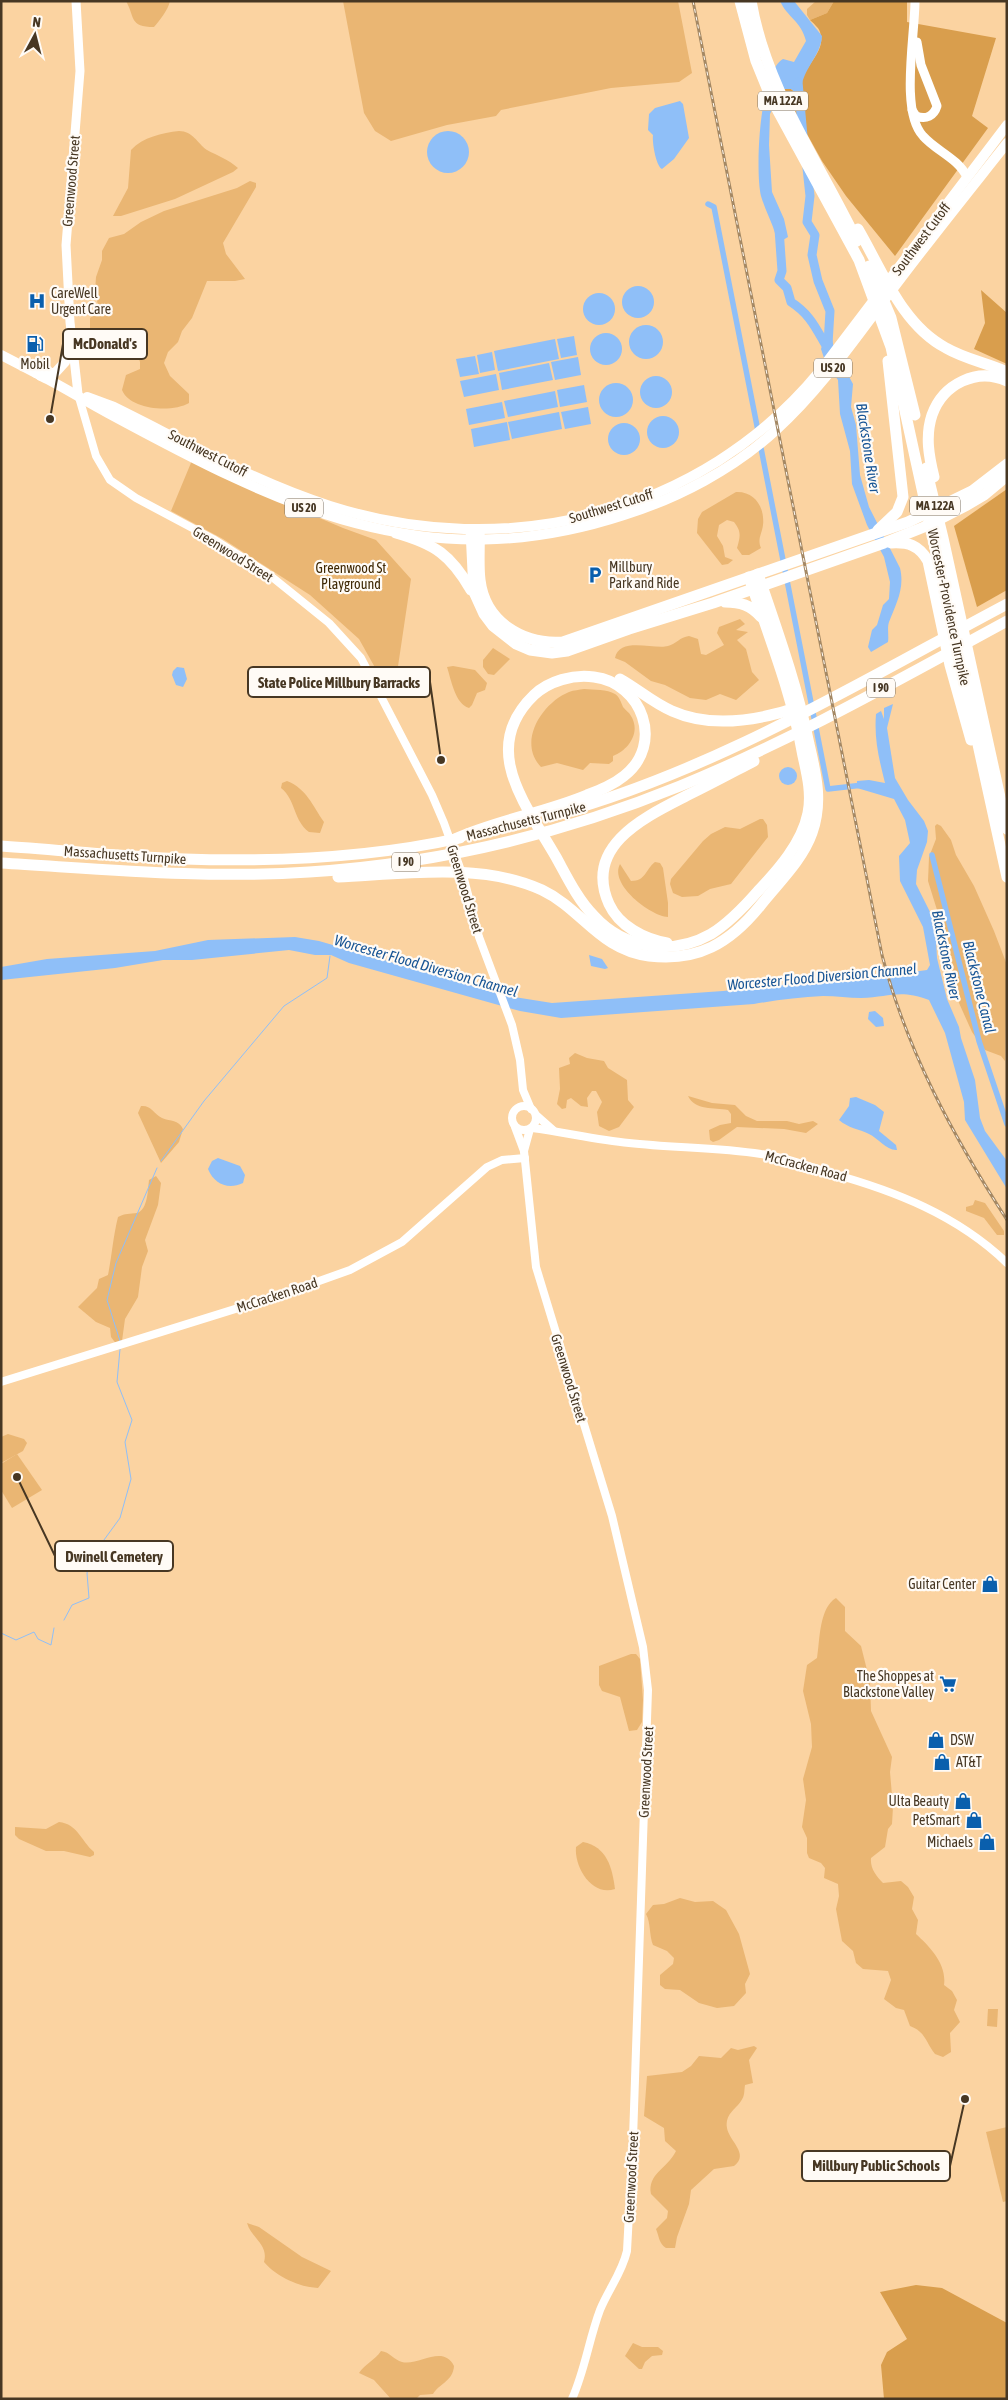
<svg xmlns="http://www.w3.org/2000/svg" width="1008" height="2400" font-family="'Asap Condensed',sans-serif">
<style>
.green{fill:#eab673}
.forest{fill:#d99e4d}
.water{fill:#8fbff8}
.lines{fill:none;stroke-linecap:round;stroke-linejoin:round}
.stream{stroke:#8fbff8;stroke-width:1}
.canal{stroke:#8fbff8;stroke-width:5.5}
.river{stroke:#8fbff8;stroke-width:9}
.tertiary{stroke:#fff;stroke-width:8}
.secondary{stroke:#fff;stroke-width:9}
.primary{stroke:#fff;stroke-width:10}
.trunk{stroke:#fff;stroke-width:10}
.motorway{stroke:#fff;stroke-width:11}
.rail-casing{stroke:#a48864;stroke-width:3}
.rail{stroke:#fffbf6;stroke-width:1;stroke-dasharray:4;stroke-linecap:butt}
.labels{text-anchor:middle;stroke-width:4.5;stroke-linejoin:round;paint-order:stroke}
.shield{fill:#fffbf6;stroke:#7e7262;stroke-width:1}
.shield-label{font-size:12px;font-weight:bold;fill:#473723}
.street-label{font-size:14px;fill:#473723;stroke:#fffbf6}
.poi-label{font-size:14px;fill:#473723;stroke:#fffbf6;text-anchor:end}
.park-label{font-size:14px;fill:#3e2703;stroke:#fffbf6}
.water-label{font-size:15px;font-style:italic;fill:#185595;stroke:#fffbf6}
.leader{fill:none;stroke:#473723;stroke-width:2}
.callout-dot{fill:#473723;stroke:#fffbf6;stroke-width:2}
.callout{fill:#fffbf6;stroke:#473723;stroke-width:2}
.callout-label{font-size:15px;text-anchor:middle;font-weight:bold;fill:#473723}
</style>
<rect width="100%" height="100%" fill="#fbd3a1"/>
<g class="green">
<path d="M126,1h44c-2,9 -10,19 -16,26 -25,0 -19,-10 -28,-26z"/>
<polygon points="343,1 678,1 692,73 679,82 611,88 501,110 496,116 447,125 391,141 375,131 364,113"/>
<polygon points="816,1 834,1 827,13 810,20 807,15 807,9"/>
<path d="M179,131c14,0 18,12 28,19 11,6 21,9 31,18l-5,4 -58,27 -54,17h-8l15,-28 3,-38c12,-13 31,-17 48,-19z"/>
<path d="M250,181l6,2v4l-33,56 3,11 19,25 -10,2h-28l-15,37 -10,13 -4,11 -10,10 -4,11 6,13 19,18v9c-17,10 -59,7 -67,-13l4,-15 14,-6v-7l-6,-19 -13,-4 -9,-10 -19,2 -3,-3v-10l9,-8 -4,-19 1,-14 6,-17v-9l7,-13 15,-4 17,-12 23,-11 73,-23z"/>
<polygon points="193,458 244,486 343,528 376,540 411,579 397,673 382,680 359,639 310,595 223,539 171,511"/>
<path d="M736,492c19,-1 29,16 27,33 -1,9 -6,14 -2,23l-12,7h-7l-5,-7c3,-11 5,-16 -3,-26l-7,-2 -8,5 -2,11 6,10 2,11 8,3 -5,4 -6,1 -25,-32 1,-14 4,-7z"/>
<path d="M740,619l5,5 -9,6 12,2 -11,8 9,9 6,23 7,8 -23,20 -16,-6 -14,6 -16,-2 -25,-13 -14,-4 -26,-19 -10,-4c4,-22 40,-8 53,-12 8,-2 12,-9 21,-10l9,3 3,15 5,1 18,-10 -7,-12 2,-6z"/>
<polygon points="493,648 510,659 494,675 488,674 483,667 483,660"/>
<path d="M453,666l22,4 12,13 -2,7 -8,3 -5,12 -3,3c-14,-4 -18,-29 -22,-41z"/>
<path d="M584,689c10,1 23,0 31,5 4,2 6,8 8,13 2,3 6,5 8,9 10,16 -2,34 -18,40v5l-4,3 -19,-1 -7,7 -26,-7 -16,4c-24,-25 1,-64 28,-75 5,-2 10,-2 15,-3z"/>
<path d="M287,781c20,8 25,24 37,41l-4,11 -11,-1c-16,-12 -13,-32 -28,-44l1,-5z"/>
<polygon points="760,819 763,819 767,825 768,837 731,884 710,889 698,896 682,897 673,893 670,884 671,879 703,841 711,834 725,827 740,829"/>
<polygon points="937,824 941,826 951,840 956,855 974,886 994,931 1007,965 1005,1061 1001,1056 985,1050 972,1032 959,1003 948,956 947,942 928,881 929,857 936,839 935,826"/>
<path d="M655,862l5,1 3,5 5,35v14c-18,-1 -59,-33 -48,-53l11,17c15,0 14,-11 24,-19z"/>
<polygon points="575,1053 587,1058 604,1061 608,1068 627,1080 628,1100 634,1107 619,1127 609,1131 599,1126 597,1112 602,1102 596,1091 592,1091 587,1098 588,1107 581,1106 571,1098 567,1100 566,1108 562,1109 557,1104 560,1089 559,1068 570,1064 569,1058"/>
<path d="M688,1096l24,7 23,2 11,11 11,5h30l12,3 14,-3 5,3 -12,9 -22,-4 -47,-2 -18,13 -6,2 -3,-2 -1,-10 11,-5 11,-2v-9l-3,-4c-14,-3 -33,1 -40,-14z"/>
<path d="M141,1106c10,-1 12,7 21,12 9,4 16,1 21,11l-4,13 -18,21 -23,-50z"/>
<path d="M156,1176l5,7 -3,22 -13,35 3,11 -6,16 -4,30 -13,22 -3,22 -5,4 -6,-8 -1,-9 -14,-6 -18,-15 19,-19 2,-9 9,-4c4,-20 5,-38 10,-58 8,-4 11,-3 19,-4 11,-3 11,-25 12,-33z"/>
<polygon points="975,1200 985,1203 1004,1231 1004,1235 997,1235 984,1218 966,1211 966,1207 973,1205"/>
<polygon points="8,1434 24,1439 27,1443 23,1451 1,1463 1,1437"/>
<polygon points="17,1454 42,1490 12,1508 1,1490 1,1464"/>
<path d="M836,1598l9,9v24l16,15 9,36 1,29 21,46 -2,15 3,35 -1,17 -4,5 -3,18 -14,11c-1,10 5,18 12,25l18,-2 7,6 6,10 -2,12 6,11 -2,14c14,13 31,30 28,51l8,6 5,9 -3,10 6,12 -10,11 1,19 -8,5 -8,-3c-9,-11 -9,-22 -25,-28l-6,-16 -8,-2 -12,-9 7,-19 -3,-9 -25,-2 -7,-6 -3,-12 -11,-10 -6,-32 3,-13 -1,-12 -14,-6 1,-10 -4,-5 -12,-5 -2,-5v-15l-5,-11 4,-27 -3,-21 9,-32 -1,-23 -8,-33 4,-26 10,-7c3,-18 2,-50 19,-60z"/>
<polygon points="631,1654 636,1654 640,1659 643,1700 642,1722 637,1730 629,1731 620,1697 602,1691 599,1685 599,1666"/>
<path d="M59,1822c19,2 22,19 35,30v3l-4,2 -26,-6h-18l-27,-12 -4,-4v-8l31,2z"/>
<path d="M583,1842c24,5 29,25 32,47 -23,8 -41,-22 -39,-42z"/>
<path d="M680,1898l15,4 18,-1 13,9 13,24 11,40 -5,10 1,9 -12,13 -17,2 -18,-5 -19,-13 -15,-1 -5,-4v-10l13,-11 1,-6 -7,-7 -14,-6c-4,-10 -2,-22 -7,-31l7,-9 11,-1z"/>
<polygon points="988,2009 998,2009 997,2027 987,2026"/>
<path d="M754,2046l3,2 -8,12 4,23 -8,2c-1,6 0,11 -4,16 -6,9 -16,13 -14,27 2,13 23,26 7,38l-20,3 -23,21 -2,14 -12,33 -2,11h-9c-7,-4 -7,-12 -10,-19l11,-11 1,-7 -17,-17c-4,-20 16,-25 25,-43l-11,-10 -1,-13 -20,-12 3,-40 35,-4 9,-6 8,-10 22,2 10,-10 7,2z"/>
<polygon points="1007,2127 1007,2201 1003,2202 986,2132"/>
<path d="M247,2223l12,4 43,30 29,14 -13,17c-19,-1 -41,-11 -54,-26 5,-18 -13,-24 -17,-39z"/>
<polygon points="633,2343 642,2347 658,2347 663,2351 662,2355 652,2356 645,2362 642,2369 639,2369 625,2356"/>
<path d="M381,2351c9,1 13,9 21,11 17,4 41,-18 52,4 -1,15 -14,17 -21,28l-13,1 -4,4h-25l-17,-19 -15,-7c6,-9 16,-13 22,-22z"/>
</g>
<g class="forest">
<path d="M834,1h73v21l89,16 -24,78 16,12 -93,128 -49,-60 -24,-35 -40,-72h9l5,4 5,-3c-3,-21 27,-37 19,-58 -1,-4 -7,-9 -10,-12l17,-7z"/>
<polygon points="981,290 1007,313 1007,364 974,349 985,323"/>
<polygon points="1007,489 1007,590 977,607 954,526"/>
<polygon points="916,2285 942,2288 1007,2323 1007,2399 884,2399 881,2365 887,2352 907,2339 880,2292"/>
</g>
<g class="water">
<path d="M780,1h14l28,35c-1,20 -20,33 -21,55l-5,2 -5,-4h-9l-12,25 -1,31 3,47 12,27 4,18 -5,3 -7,-4c-4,-14 -11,-26 -15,-40 -6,-25 -2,-124 22,-137l11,3 12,-21c-5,-20 -19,-24 -26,-40z"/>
<path d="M680,101l3,3 6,34 -15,21 -12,10c-6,-3 -10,-27 -9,-34l-5,-5 1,-16 6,-6z"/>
<circle cx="448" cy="152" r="21"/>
<circle cx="638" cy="302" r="16"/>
<circle cx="599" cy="309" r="16"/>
<circle cx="646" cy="342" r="17"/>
<circle cx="606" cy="349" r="16"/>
<path d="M831,333l3,16 19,35 -2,23 5,18 4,50 9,32 31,61c5,20 -4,36 -11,54 -2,6 0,14 -1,20l-17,10 -3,-5 4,-17 5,-5 6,-20 6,-6 1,-17 -6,-25 -17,-32 -15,-41 -2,-33 -10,-37 -2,-34 -12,-16 -5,-15 5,-15z"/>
<polygon points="574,336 577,355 561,358 557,339"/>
<polygon points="555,339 559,359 498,371 494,351"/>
<polygon points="492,352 495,370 480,373 477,355"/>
<polygon points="475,356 479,374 460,377 456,359"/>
<polygon points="578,357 581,375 555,380 551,362"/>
<polygon points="549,363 553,380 502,390 499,373"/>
<polygon points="496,374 499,390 464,397 460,381"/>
<circle cx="656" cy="392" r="16"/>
<circle cx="616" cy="400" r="17"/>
<polygon points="584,385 587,402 560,407 557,390"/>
<polygon points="555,391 558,407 508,417 504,401"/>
<polygon points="502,402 505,418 469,425 466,409"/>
<polygon points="588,407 591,424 565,429 561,412"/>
<polygon points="559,412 562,429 512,439 508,422"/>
<circle cx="663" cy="432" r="16"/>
<polygon points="507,422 510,440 474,447 471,429"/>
<circle cx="624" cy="439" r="16"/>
<polygon points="177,667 184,668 187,679 183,687 176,685 172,675 173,671"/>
<path d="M893,704l-6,24 8,50 13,22 16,21 4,10 -1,11 -10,28 -1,14 19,38 2,36 10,41 12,28 2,11 14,42 5,38 5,13 22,30v28l-42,-69 -1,-18 -19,-69 -16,-33c-29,-11 -39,-3 -68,-2 -12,0 -25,-2 -38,-2 -23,1 -46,4 -69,8l-193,14 -41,-7 -171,-48 -18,-8h-16l-26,-5 -97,10h-29l-48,8 -114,12v-13l46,-8 108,-8 53,-11 87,-3 24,4 189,55 44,7 171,-12 36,-4 6,-3 15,1 67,-5 19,-5 18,1 43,-6 3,-5 -7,-38 -23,-46 -1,-25 11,-13 -5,-23 -11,-21 -37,-11v-7l12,-1 16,3c-6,-24 -11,-44 -9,-69l5,-3 3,8v-11z"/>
<circle cx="788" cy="776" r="9"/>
<polygon points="589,955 602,959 608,968 605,969 591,966"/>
<polygon points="875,1011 883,1018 884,1026 876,1027 868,1019 869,1012"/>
<path d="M856,1097l19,8 9,7 -5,19 17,14 1,5c-10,1 -19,-12 -28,-16 -10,-5 -21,-6 -30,-14l10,-14 1,-8z"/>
<path d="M218,1158l22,8 5,9 -2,8c-15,7 -29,1 -35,-14l4,-8z"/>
</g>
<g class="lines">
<g class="stream">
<polyline points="161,1161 204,1101 284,1006 327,978 330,956"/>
<polyline points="120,1341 107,1300 116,1263 157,1168"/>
<polyline points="64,1620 72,1605 89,1598 87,1573 93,1555 120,1518 131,1479 125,1442 132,1420 117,1382 120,1349"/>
<polyline points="1,1633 16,1640 34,1632 38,1639 51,1645 54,1628"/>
</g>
<g class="canal">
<polyline points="708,204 714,207 758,431"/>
<polyline points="760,443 828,789 863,785"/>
<polyline points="932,855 979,1041 1007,1124"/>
</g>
<g class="river">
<polyline points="798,82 803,136"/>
<polyline points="807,168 810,196 807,222 815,235 812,255 818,281 830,311 828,344"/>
<path d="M779,229l3,42 -3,9 8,8 4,14c20,13 25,27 37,47"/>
</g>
<g class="tertiary">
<polyline points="78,394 96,456 110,480 136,498 213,539 267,573 329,623 361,658 432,795 444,823 464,879 479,937 512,1025 520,1060 523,1090 531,1109"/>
<circle cx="524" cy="1118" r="12"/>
<polyline points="536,1115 553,1130"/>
<path d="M515,1127l9,24 12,116 76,249 31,131 5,43 -15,449 -6,112c-5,22 -19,39 -27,59 -11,29 -15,60 -28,89"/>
<path d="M532,1128c32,4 64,12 97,15 44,5 88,4 132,11 24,3 46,12 69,19 65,18 127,42 177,90"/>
<polyline points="524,1151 530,1129"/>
<polyline points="1,1382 280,1295 350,1270 402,1242 487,1167 502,1160 525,1158"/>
</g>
<g class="secondary">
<polyline points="76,1 80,71 66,245 70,322 78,394"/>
<path d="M915,1c0,34 -15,111 8,135 13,15 35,22 44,41"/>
<path d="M912,110l4,6c10,4 18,0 21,-10l-16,-41 -4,-23"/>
</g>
<g class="primary">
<polyline points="1,355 36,373 55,373 65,362 72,340"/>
<path d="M41,376c23,11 44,25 67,37 172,93 317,167 516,102 54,-17 110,-46 152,-85 46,-42 81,-94 119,-144 36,-48 74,-95 112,-143"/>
<path d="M87,397l27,10c71,35 141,75 216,99 176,56 371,10 490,-135l187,-246"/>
</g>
<polyline class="trunk" points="36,373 41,376"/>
<g class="motorway">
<polyline points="740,1 756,61 771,98 859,260 891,347 1007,877"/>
<path d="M751,1c15,88 68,161 106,240"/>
<path d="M858,229c24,41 44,96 88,119 19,11 41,15 61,24"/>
<polyline points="869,266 891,318 915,415"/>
<polyline points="926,468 943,538 1007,829"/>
<path d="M934,477c-5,-20 -9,-41 -2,-62 11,-31 45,-48 75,-34"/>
<polyline points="471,530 474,592 484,614 493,626 516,644 530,650 552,653 567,651 629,629 713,603 884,543 924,527 967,505 984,495 1007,476"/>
<path d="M479,530c1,16 -1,33 1,50 5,42 43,65 83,62l345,-120 64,-31 35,-27"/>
<polyline points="878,530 897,512 903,497 888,361"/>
<path d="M396,533c39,11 55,22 75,57"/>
<path d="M891,543c17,-1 28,2 37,18l22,104 21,75"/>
<path d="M725,602c15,0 26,3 36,15"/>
<path d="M620,679c18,10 33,24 52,32 40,18 88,9 127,-4"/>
<path d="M553,815c162,-44 307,-133 454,-211"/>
<path d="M455,839c42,-19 89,-26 132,-44 13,-5 26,-10 37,-19 41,-32 18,-93 -30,-99 -21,-3 -45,4 -60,18 -56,54 -7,111 22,162 11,20 22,43 38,59 30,33 78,40 117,18 18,-11 33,-27 47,-43 20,-21 44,-48 50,-78 4,-19 -1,-39 -5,-57 -11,-63 -34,-119 -54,-179"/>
<path d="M1,846c61,4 122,11 183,13 91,3 186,-1 276,-21"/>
<path d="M1,863c102,6 205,16 308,9 127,-8 253,-38 371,-86 113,-46 220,-107 327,-165"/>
<path d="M338,877c64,-3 144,-15 204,13 40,19 58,60 107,66 49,6 81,-13 111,-50 18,-23 42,-45 52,-73 11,-31 4,-59 -3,-89 -12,-59 -32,-114 -51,-170"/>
<path d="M667,943c-23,-4 -48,-17 -58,-39 -26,-58 36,-87 77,-108 23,-11 45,-23 68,-35"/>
</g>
<g class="rail-casing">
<path id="rail" d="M693,1l189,954c25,96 71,181 125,265"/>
</g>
<use href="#rail" class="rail"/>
</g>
<defs>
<g id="hospital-bare" transform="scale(1.35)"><path d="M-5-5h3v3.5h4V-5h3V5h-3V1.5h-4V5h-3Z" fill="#0a5fad" stroke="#fffbf6" stroke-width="2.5" paint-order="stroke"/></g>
<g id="fuel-bare" transform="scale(1.35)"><path d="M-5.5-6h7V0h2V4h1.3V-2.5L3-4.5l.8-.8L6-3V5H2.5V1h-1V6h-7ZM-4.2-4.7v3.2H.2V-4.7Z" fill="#0a5fad" stroke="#fffbf6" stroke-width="2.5" paint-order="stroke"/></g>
<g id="parking-bare" transform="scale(1.35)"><path d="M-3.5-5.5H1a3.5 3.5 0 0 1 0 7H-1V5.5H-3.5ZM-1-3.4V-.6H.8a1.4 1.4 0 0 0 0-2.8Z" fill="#0a5fad" stroke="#fffbf6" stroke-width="2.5" paint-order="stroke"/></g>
<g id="shop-bare" transform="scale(1.35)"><path d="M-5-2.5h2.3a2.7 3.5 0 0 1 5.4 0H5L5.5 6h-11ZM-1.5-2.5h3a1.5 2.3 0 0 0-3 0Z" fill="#0a5fad" stroke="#fffbf6" stroke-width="2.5" paint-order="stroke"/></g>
<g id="supermarket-bare" transform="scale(1.35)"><path d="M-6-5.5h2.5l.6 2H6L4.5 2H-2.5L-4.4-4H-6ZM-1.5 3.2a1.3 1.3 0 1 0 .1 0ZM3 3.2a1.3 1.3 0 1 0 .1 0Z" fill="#0a5fad" stroke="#fffbf6" stroke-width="2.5" paint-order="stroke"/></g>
</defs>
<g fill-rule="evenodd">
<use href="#hospital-bare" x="37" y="301"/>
<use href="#fuel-bare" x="35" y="344"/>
<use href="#parking-bare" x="595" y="575"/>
<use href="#shop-bare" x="990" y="1584"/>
<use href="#supermarket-bare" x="948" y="1684"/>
<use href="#shop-bare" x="936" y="1740"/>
<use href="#shop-bare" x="942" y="1762"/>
<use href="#shop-bare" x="963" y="1801"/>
<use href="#shop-bare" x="974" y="1820"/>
<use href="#shop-bare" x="987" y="1842"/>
</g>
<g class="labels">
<g class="shield">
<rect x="758" y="91.5" width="50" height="19" rx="4"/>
<rect x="814" y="358.5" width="38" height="19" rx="4"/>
<rect x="910" y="496.5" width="50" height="19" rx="4"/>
<rect x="285" y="498.5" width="38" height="19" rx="4"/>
<rect x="867" y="678.5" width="28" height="19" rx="4"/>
<rect x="392" y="852.5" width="28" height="19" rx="4"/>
</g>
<g class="shield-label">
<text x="783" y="105">MA 122A</text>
<text x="833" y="372">US 20</text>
<text x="935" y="510">MA 122A</text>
<text x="304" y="512">US 20</text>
<text x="881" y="692">I 90</text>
<text x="406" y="866">I 90</text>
</g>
<g class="street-label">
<text transform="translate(71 181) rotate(-85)" y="5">Greenwood Street</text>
<text transform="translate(921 239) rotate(-53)" y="5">Southwest Cutoff</text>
<text transform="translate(208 453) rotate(27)" y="5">Southwest Cutoff</text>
<text transform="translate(611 506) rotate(-17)" y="5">Southwest Cutoff</text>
<text transform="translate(233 554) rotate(32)" y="5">Greenwood Street</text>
<text transform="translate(949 607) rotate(78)" y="5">Worcester-Providence Turnpike</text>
<text transform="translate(526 821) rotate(-14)" y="5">Massachusetts Turnpike</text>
<text transform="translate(125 855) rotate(4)" y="5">Massachusetts Turnpike</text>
<text transform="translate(465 889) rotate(73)" y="5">Greenwood Street</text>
<text transform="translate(806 1166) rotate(15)" y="5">McCracken Road</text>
<text transform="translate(277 1295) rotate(-18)" y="5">McCracken Road</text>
<text transform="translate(569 1378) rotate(73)" y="5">Greenwood Street</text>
<text transform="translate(646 1772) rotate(-87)" y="5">Greenwood Street</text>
<text transform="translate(631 2177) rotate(-87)" y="5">Greenwood Street</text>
</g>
<g class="poi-label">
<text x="51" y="298" text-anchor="start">CareWell<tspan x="51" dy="16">Urgent Care</tspan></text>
<text x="35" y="369" text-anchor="middle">Mobil</text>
<text x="609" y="572" text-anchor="start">Millbury<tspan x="609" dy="16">Park and Ride</tspan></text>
<text x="976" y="1589">Guitar Center</text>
<text x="934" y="1681">The Shoppes at<tspan x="934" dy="16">Blackstone Valley</tspan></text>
<text x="950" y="1745" text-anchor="start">DSW</text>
<text x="956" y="1767" text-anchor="start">AT&amp;T</text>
<text x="949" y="1806">Ulta Beauty</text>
<text x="960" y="1825">PetSmart</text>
<text x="973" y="1847">Michaels</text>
</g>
<g class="park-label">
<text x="351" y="573">Greenwood St<tspan x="351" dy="16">Playground</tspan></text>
</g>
<g class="water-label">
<text transform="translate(868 448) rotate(81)" y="5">Blackstone River</text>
<text transform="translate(946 955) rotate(78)" y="5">Blackstone River</text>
<text transform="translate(426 966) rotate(16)" y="5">Worcester Flood Diversion Channel</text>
<text transform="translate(822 977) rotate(-5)" y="5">Worcester Flood Diversion Channel</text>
<text transform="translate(979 987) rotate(76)" y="5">Blackstone Canal</text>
</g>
</g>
<path class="leader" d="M50 419L63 344M441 760L430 682M17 1477L55 1556M965 2099L950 2166"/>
<g class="callout-dot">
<circle cx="50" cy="419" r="5"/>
<circle cx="441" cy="760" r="5"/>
<circle cx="17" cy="1477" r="5"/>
<circle cx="965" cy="2099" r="5"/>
</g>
<g class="callout">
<rect x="63" y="329" width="84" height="30" rx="5"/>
<rect x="248" y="667" width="182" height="30" rx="5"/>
<rect x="55" y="1541" width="118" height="30" rx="5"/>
<rect x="802" y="2151" width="148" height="30" rx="5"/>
</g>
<g class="callout-label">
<text x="105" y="349">McDonald's</text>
<text x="339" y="688">State Police Millbury Barracks</text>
<text x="114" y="1562">Dwinell Cemetery</text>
<text x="876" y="2171">Millbury Public Schools</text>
</g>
<rect width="1008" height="2400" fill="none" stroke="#473723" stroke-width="5"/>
<g transform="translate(35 35) rotate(7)" stroke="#fffbf6" stroke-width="4" paint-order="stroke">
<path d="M0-4L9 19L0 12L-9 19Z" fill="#473723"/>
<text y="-8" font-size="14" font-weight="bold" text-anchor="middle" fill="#473723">N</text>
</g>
</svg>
